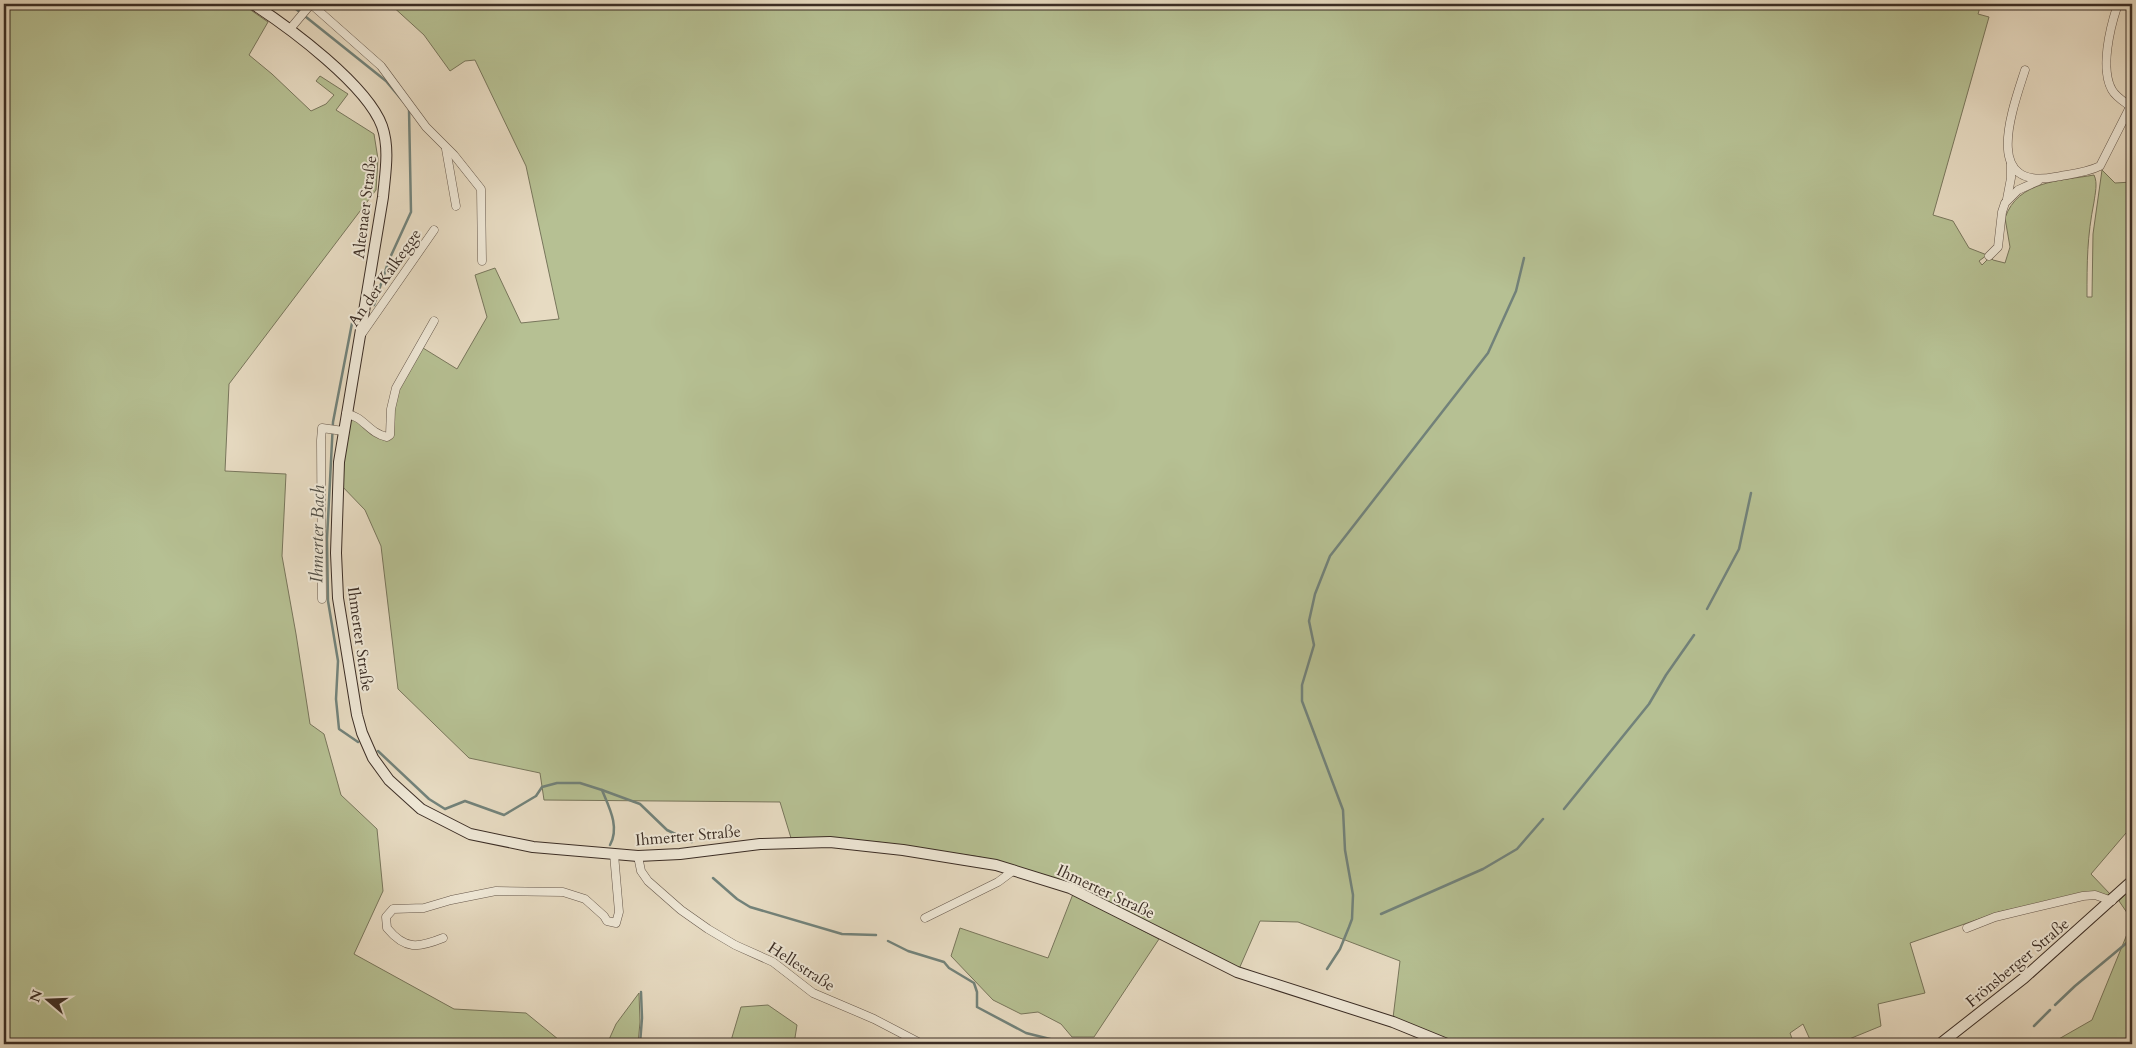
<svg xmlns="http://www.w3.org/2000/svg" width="2136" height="1048" font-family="Cardo,serif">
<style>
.green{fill:#b6c093;stroke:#78765c}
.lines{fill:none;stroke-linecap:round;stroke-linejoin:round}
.stream{stroke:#72827a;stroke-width:2.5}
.street-casing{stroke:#66584c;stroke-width:9}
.secondary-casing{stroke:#3b2d25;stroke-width:12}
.street{stroke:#efe8d7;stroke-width:8}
.secondary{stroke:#efe8d7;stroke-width:10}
.labels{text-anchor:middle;stroke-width:4;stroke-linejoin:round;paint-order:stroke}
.street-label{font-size:16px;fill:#3b2d25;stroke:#efe8d7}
.water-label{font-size:18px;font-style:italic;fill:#525048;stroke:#efe8d7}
</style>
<rect width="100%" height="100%" fill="#e7dbc2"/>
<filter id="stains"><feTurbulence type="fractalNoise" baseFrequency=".004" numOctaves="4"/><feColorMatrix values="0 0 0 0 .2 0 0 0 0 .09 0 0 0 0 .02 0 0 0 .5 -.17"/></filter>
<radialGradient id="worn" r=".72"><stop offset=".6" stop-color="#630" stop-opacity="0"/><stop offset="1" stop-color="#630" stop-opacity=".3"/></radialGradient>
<g class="green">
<polygon points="4,4 242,4 268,22 249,55 272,74 311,111 326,104 334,95 316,81 320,76 348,94 336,110 374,134 378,159 376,190 229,384 225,471 286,474 282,556 296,634 310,724 324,734 341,795 377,829 383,891 354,954 454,1009 526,1013 564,1044 4,1044"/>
<path d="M390,4h1591l-3,10 11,3 -56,198 20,6 16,27 18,7 -8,6 3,4 8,-8 3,3 12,3 5,-16 -5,-29c13,-38 56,-37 89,-43 4,8 1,19 0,27 -7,35 -7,60 -7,95h5l1,-63 9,-64 13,13 17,-1v644l-41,48 20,21 -3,3 -28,-4 -81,18 -89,31 15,50 -47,11 3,22 -44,18h-25l-9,-20 -13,9 4,11h-339l-62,-26 7,-57 -102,-39 -38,-1 -21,48 -214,-99 -45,-13 -102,-15 -42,-3 -45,-1 -11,-36 -236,-2 -4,-27 -71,-15 -71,-69 -17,-143 -16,-36 -26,-27 8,-68 40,23 10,-50 26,-40 34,21 30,-52 -12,-42 20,-7 26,55 38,-4 -33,-153 -51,-106 -10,1 -15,10 -26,-36z"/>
<polygon points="2132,888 2132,920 2119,901"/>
<polygon points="1073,894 1159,939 1094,1037 1072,1037 1061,1024 1038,1012 1021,1014 993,1000 951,956 960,928 1048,958"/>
<polygon points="2132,922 2132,1044 2050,1044 2092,1020"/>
<polygon points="639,993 640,1022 638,1044 607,1044 616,1024"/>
<polygon points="768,1005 797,1025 794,1044 730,1044 741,1007"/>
</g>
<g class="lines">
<g class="stream">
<polyline points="285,4 291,5 386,81 402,100"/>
<polyline points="374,305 389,260 411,212 409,109"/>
<polyline points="353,318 333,422 327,539 328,601 338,661 336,699 339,729 358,742"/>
<polyline points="1707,609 1739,549 1751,493"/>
<polyline points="378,751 429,799 445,809 465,801 504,815 536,796 542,787 557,783 580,783 602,790 640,804 667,830 692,842"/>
<path d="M602,790c7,17 18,37 8,55"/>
<polyline points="1564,809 1649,704 1666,675 1694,635"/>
<polyline points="713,878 737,899 750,907 842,934 876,935"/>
<polyline points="1381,914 1483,869 1517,849 1543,819"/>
<polyline points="888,941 908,951 944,962 949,968 974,983 977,992 977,1007 1026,1033 1070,1044"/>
<polyline points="1327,969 1340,949 1349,927 1352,919 1353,895 1345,850 1343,810 1302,701 1302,685 1314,645 1309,621 1315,594 1330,556 1488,353 1516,291 1524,258"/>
<polyline points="2055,1005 2075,986 2129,941 2132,935"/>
<polyline points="2034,1026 2050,1010"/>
<polyline points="640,1044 642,1018 641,992"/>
</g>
<g class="street-casing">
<g id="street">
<polyline points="311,4 381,66 426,127 454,155 481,189 482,261"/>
<path d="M2117,7c-7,21 -17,62 -5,83 4,7 11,11 18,16"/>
<polyline points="290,29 311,4"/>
<path d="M2025,70c-12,38 -44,121 30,107 15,-3 31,-4 45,-11l32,-63"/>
<polyline points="446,149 456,206"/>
<polyline points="2007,199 2011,178 2011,164"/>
<polyline points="1989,256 1998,247 2002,212 2005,203 2018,190 2038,181"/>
<polyline points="361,335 434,230"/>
<path d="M346,414c18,2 22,19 41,23l3,-2 1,-26 5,-21 38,-67"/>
<polyline points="322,599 321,440 322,428 343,431"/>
<polyline points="638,856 641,871 648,881 681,910 708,929 735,945 773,962 813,993 874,1019 922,1044"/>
<polyline points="925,918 998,882 1014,870"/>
<polyline points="1967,928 1995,917 2083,896 2095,895 2112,901"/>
<path d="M443,938c-25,10 -38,12 -56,-10l-1,-11 7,-8 31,-1 27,-8 45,-9 67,1 22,7 19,17 3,5 9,2 3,-11 -5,-58"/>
</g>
</g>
<g class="secondary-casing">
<g id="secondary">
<path d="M253,4c37,24 114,81 129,122 8,23 3,48 1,71l-44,265 -3,91 2,45 19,117 5,18 11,25 16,22 32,29 49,25 63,13 105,9 42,-2 80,-10 70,-2 73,8 93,15 74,23 167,84 156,50 54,22"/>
<polyline points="1940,1044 2024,978 2132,881"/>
</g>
</g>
<use href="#street" class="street"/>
<use href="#secondary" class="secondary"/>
</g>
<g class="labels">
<g class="street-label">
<text transform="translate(364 207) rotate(-83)" y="6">Altenaer Straße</text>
<text transform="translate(384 277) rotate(-55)" y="6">An der Kalkegge</text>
<text transform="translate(361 639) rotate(82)" y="6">Ihmerter Straße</text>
<text transform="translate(688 835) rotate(-5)" y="6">Ihmerter Straße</text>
<text transform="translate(1106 891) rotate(25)" y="6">Ihmerter Straße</text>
<text transform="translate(2017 962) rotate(-40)" y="6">Frönsberger Straße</text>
<text transform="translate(802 966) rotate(33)" y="6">Hellestraße</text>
</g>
<g class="water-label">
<text transform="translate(317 534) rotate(-89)" y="6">Ihmerter Bach</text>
</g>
</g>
<rect width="2136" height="1048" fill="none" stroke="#e7dbc2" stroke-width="20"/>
<rect x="5" y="5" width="2126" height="1038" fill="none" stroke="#3b2d25" stroke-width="2.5"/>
<rect x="10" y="10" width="2116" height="1028" fill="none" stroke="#3b2d25"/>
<g transform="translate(48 1000) rotate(289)" stroke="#efe8d7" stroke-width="4" paint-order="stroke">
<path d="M0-4L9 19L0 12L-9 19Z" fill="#3b2d25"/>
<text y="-8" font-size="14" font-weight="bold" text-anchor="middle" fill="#3b2d25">N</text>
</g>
<rect width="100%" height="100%" filter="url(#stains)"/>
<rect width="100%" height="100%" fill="url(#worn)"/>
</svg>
